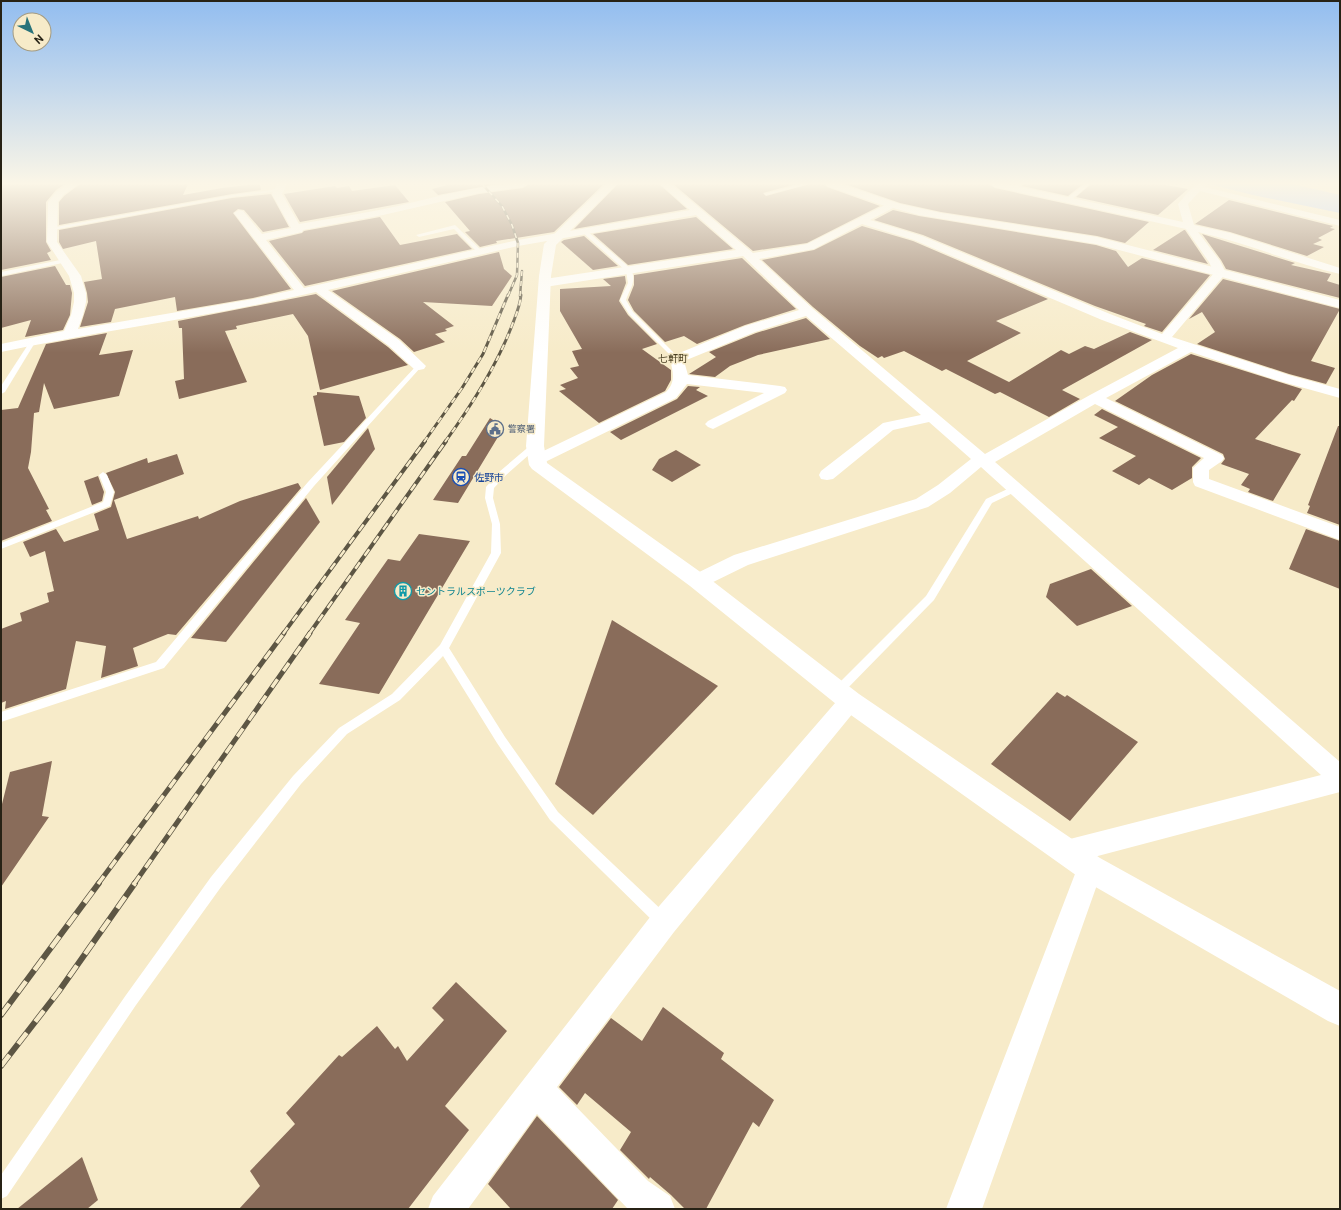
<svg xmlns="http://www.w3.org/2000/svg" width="1341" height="1210" font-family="Roboto,'Noto Sans JP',sans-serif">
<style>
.water{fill:#b1cafb}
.building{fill:#896c5a}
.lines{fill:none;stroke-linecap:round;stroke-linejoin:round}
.service{fill:#fff;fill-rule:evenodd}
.minor{fill:#fff;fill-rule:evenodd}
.tertiary{fill:#fff;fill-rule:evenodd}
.rail-far4-casing{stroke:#5d5644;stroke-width:2.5}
.rail-far3-casing{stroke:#5d5644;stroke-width:3}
.rail-far2-casing{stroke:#5d5644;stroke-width:4}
.rail-far1-casing{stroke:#5d5644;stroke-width:5}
.rail-casing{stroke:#5d5644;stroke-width:6}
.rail-far4{stroke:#f7ebc9;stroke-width:1.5;stroke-dasharray:5;stroke-linecap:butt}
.rail-far3{stroke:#f7ebc9;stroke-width:2;stroke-dasharray:6;stroke-linecap:butt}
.rail-far2{stroke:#f7ebc9;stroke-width:2.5;stroke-dasharray:8;stroke-linecap:butt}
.rail-far1{stroke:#f7ebc9;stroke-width:3.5;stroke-dasharray:10;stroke-linecap:butt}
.rail{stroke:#f7ebc9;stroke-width:4.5;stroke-dasharray:14;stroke-linecap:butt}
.labels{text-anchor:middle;stroke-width:3;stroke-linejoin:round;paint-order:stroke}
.far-service-label{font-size:9px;fill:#4e5e75;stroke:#f7ebc9;text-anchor:start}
.far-quarter-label{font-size:10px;fill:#493f22;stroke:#f7ebc9}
.transit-label{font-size:10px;fill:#164399;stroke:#f7ebc9;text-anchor:start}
.culture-label{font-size:10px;fill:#0d838f;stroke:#f7ebc9;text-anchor:start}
</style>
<rect width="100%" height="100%" fill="#f7ebc9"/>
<polygon class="water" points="1209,184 1293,184 1340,195 1340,213 1253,195"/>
<g class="building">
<polygon points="1,184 65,184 56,190 46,202 46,242 51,251 47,253 51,260 1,270"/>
<polygon points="80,184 188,184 183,195 222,188 257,184 260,184 261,190 232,194 59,225 59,202 64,196"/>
<polygon points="451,184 497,184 438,195 432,189"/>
<polygon points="529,184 604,184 554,232 496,241 497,243 480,247 465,232 470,231 445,202 479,194 523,188"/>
<polygon points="618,184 659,184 687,209 574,229"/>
<polygon points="673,184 796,184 763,193 766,196 810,184 825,184 827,187 880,206 807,243 753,251"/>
<polygon points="845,184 989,184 995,188 1149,222 1125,243 1097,236 941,212 900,203"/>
<polygon points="1023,184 1083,184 1068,196 1022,186"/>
<polygon points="1091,184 1161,184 1188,189 1158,215 1076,197"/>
<polygon points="395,185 409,202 300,222 284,194 335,186 337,188 349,186 352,191"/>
<polygon points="271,194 289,227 263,232 244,210 238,209 233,213 291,289 253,298 177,311 175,297 115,309 111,322 80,327 88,302 87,293 84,282 102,279 96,241 63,249 59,242 59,230 232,198"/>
<polygon points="1229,200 1333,226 1330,228 1335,229 1318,238 1322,240 1313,244 1324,247 1307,256 1230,232 1195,224"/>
<polygon points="893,210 919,216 1096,245 1116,251 1128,267 1142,258 1210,275 1162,332 1144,326 1146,324 1095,306 923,235 874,220"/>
<polygon points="380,217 400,245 457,234 472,249 305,286 269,241 302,233 304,231"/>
<polygon points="696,217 733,249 628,265 593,234"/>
<polygon points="862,226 913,241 1048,299 996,321 1021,333 967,361 1009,382 1061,350 1069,354 1085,346 1094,349 1130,332 1152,340 1062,390 1080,399 1049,417 1000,392 995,394 946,369 942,371 904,351 884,358 882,356 878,358 860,346 813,307 762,260 814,250"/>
<polygon points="1184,230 1185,230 1208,264 1153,250"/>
<polygon points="1202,234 1295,263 1291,265 1331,274 1327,281 1340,285 1340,298 1226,269 1221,260"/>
<polygon points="584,236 618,266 593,270 561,242 564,240"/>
<polygon points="499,252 504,269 512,276 492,306 423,302 454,326 445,329 447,331 435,334 445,342 414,352 400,339 332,291"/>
<polygon points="742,258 796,309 745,325 697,344 684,336 665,342 634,311 628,300 634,285 634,275"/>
<polygon points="55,266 66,285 70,285 72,293 70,315 63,330 25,337 31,320 1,328 1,277"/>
<polygon points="625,276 626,283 619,301 628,315 657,344 642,349 671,370 671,380 665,391 599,423 559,391 566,389 560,385 578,378 570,368 579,366 572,351 582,349 560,311 560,289 611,286 603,279"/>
<polygon points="1223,279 1340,309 1311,361 1335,368 1326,384 1289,374 1197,344 1215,332 1202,312 1189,319"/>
<polygon points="316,294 388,347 408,365 320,390 308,336 293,314 236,326 237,329 225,331 247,382 179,399 175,381 184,379 182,328 179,328 178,321"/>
<polygon points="806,318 830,339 758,355 730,366 715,377 689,374 716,357 709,352 756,333"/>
<polygon points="107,333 99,355 133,350 119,396 54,409 44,383 39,412 34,413 31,452 28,468 49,509 46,510 52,521 1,541 1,410 18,408 46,344"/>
<polygon points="1191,354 1302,389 1294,401 1292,400 1255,439 1301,454 1273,501 1248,492 1250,489 1241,485 1249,474 1221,464 1225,459 1223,454 1115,401 1152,375"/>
<polygon points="688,386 700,387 696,390 708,396 621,440 610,432 677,399"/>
<polygon points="317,392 359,396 366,418 344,442 324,446 313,396 317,395"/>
<polygon points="1102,409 1201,458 1192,467 1192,478 1172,490 1149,478 1139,485 1112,471 1136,456 1099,438 1118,427 1094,415"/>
<polygon points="490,418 504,427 458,503 433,500 462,456 466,456"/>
<polygon points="1338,426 1340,426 1340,525 1307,513 1310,506 1308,505"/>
<polygon points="368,428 375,449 332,505 327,477"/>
<polygon points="676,450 701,465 672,482 652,470 659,459"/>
<polygon points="177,454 184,474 114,500 127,539 198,516 199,519 240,501 298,483 301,488 176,635 168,634 133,648 138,666 101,678 106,646 76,641 66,689 5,709 6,701 1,703 1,629 22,621 20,613 49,602 47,593 54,591 45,551 30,557 23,542 56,529 64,542 99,530 94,514 111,507 115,492 106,473 147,458 148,463"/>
<polygon points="98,476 104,492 102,501 92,505 84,481"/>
<polygon points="306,498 320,522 226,642 191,638"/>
<polygon points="1306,529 1340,541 1340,589 1289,569"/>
<polygon points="419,534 470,541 379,694 319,684 360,623 345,620 388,559 400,561"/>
<polygon points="1091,569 1132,606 1077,626 1046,597 1050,584"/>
<polygon points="612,620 718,686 593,815 555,784"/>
<polygon points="1057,692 1065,697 1067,695 1138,742 1070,821 991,764"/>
<polygon points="52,761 42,816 49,817 1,887 1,808 10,772"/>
<polygon points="456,982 507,1031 445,1106 469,1130 408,1209 239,1209 260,1186 250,1171 295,1124 286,1113 339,1055 342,1057 377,1026 395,1049 398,1046 407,1061 444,1020 432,1008"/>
<polygon points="663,1007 724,1053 721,1059 774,1100 759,1127 753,1122 706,1209 685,1209 671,1195 650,1177 649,1179 620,1150 631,1132 585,1093 577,1105 559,1087 611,1018 642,1041"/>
<polygon points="537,1116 618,1200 612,1209 511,1209 488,1184"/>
<polygon points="82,1157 98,1200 87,1209 17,1209"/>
</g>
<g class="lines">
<g class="service">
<polygon points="802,184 809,184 766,195 764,194"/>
<polygon points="1017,184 1022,184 1015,189 1011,189 1011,187"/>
<polygon points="1085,184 1090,184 1070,201 1066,201 1066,199"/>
<polygon points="278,189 280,191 232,197 53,230 50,228 232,195"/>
<polygon points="455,225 482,251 482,253 478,253 454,229 419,237 416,235"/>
<path d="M582,230h4l45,39c6,13 -1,19 -5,31l7,12 46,46v2h-4l-46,-46 -9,-14 8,-17 -2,-12 -44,-39z"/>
<polygon points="65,259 67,260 67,262 1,276 1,272"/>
<polygon points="31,340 36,341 5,392 1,394 1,386"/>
<polygon points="419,364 421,365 421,367 314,486 164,668 1,722 1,712 156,662 308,482 417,365"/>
<polygon points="532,444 535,444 539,446 505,476 494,488 493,498 500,524 501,553 449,648 505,737 558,812 668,916 670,921 668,926 663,928 658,926 550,820 497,743 443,656 400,700 347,734 301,784 221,887 136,1005 7,1196 1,1199 1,1175 126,995 211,877 293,776 339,728 392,694 440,645 491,553 492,524 485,498 486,487 499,472"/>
<polygon points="103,472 107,475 114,492 110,506 1,549 1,543 103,502 106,492 99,475"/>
<polygon points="1014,486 1018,489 1017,491 992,503 934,600 842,694 838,695 834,694 832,691 834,688 926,596 986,499"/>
</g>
<g class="minor">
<path d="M68,184h11l-16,11 -5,7 -1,40 24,34 5,17v9l-3,13 -5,14 175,-30 41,-9 -60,-77 5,-3 4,1 19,23 29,-6 -19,-34 5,-10h10l-5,10 17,30c33,-6 67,-11 99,-18 43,-10 86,-23 130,-22l-5,3 -44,6 -96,22 -80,15 -1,2 -36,8 38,48 214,-48 172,-30 -30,-26h11l82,69 54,-9 82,-41h6l2,2 -2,2 -25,13 52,16 188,78 52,20 52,-61 -5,-11 -23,-33 -191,-42 -5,-3h17l176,38 -5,-18 11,-13 8,-7h11l-3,3 135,33v6l-140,-35 -12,13 6,21 36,8 110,35v6c-48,-11 -93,-31 -142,-42l22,29 6,12 -54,64 117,38 51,14v9l-61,-17 -88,-29 -85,46 116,57 2,3 -2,3 -13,9v9l131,48v13l-145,-54 -2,-4v-14l11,-10 -109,-54 -100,58 345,300v30l-246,65 5,2 4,9 -121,341h-36l134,-348 -14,3 -9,-3 -4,-9 4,-9 9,-3 255,-65 -340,-308 -31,26 -22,14 -180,58 -43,21 -7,2 -7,-2 -3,-5 3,-5 43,-21 182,-56 22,-14 33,-26 -42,-37 -36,8 -60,49 -6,1 -6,-1 -2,-4 2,-4 62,-48 38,-8 -115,-99 -51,16 -71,29 4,14 92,11 5,1 2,3 -2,3 -72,36 -5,-2 -3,-3 3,-3 56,-28 -77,-9 -11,14 -133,65 -6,2 -6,-2 -2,-3 2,-3 135,-65c10,-10 7,-20 4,-33l2,-3 73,-30 54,-16 -56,-54 -198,31 -4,-1 -2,-3 2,-3 4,-1 191,-29 -40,-35 -178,31 -190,44 71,50 27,26 -2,3 -5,1 -5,-1 -25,-23 -73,-54c-104,24 -210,38 -315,60v-8l63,-13 7,-16 3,-13v-9l-5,-17 -22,-34 1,-40 9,-11zM862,224l52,16 188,80 76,28 -88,47 -105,59 -173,-146 -53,-49 55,-10z"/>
<polygon points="850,692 858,695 861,701 858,707 674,932 557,1087 648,1181 670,1196 675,1209 628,1209 537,1114 468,1209 428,1209 433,1196 654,912 842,695"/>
</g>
<g class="tertiary">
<polygon points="606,184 617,184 556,245 551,276 544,446 547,463 706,576 859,694 1100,858 1340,991 1340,1026 1328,1021 1080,878 841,708 690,586 532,469 529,465 526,446 539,276 544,244"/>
<polygon points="826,184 841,184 900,204 941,213 1097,237 1340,300 1340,308 1096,244 919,215 882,205 827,186"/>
</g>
<g class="rail-far4-casing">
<g id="rail-far4">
<polyline points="482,184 502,206 512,225 518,243 517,275 508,296"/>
<polyline points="520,296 522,271"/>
</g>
</g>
<g class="rail-far3-casing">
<g id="rail-far3">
<polyline points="424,442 462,388 483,354 508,295"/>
<path d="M445,442c26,-36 50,-73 66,-114 4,-11 9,-21 10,-33"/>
</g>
</g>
<g class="rail-far2-casing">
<g id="rail-far2">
<polyline points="283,634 425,441"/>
<polyline points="309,634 446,441"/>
</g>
</g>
<g class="rail-far1-casing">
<g id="rail-far1">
<polyline points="98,884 284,633"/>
<polyline points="134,884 310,633"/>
</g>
</g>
<g class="rail-casing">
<g id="rail">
<polyline points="1,1015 99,883"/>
<polyline points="1,1066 59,991 135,883"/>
</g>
</g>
<use href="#rail-far4" class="rail-far4"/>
<use href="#rail-far3" class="rail-far3"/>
<use href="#rail-far2" class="rail-far2"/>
<use href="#rail-far1" class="rail-far1"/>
<use href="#rail" class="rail"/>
</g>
<linearGradient id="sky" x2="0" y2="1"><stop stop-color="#92bdf0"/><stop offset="0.52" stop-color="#fbf6e7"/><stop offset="1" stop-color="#fbf6e7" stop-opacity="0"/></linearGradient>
<rect width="1341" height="353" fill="url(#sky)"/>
<defs>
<g id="civic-ring" transform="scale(0.9)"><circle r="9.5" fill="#f7ebc9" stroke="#5c6f8a" stroke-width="1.5"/><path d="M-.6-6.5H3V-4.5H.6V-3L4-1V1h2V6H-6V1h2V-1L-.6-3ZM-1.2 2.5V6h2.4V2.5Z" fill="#5c6f8a"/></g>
<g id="station-ring" transform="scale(0.9)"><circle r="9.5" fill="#f7ebc9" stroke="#1a4fb4" stroke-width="1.5"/><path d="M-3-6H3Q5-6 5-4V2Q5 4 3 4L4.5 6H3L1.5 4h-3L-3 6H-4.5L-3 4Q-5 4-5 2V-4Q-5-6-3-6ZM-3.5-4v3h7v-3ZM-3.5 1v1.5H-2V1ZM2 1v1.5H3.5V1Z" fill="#1a4fb4"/></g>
<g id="building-ring" transform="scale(0.9)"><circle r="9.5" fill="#f7ebc9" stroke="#0f9aa8" stroke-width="1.5"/><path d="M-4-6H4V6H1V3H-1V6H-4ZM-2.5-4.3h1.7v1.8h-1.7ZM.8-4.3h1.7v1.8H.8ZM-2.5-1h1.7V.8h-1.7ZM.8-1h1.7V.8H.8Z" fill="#0f9aa8"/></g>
</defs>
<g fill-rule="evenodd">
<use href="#civic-ring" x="495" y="429"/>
<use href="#station-ring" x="461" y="477"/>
<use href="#building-ring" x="403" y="591"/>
</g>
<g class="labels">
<g class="far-service-label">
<text x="508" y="432">警察署</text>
</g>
<g class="far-quarter-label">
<text x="673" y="362">七軒町</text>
</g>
<g class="transit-label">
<text x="474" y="481">佐野市</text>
</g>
<g class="culture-label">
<text x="416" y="595">セントラルスポーツクラブ</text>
</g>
</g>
<rect width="1341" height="1210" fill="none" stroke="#272215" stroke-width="4"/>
<g transform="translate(32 32) rotate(137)"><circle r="19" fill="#f7ebc9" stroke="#a49b81"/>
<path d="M0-3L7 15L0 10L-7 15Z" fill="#29737a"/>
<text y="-6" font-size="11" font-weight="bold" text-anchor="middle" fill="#272215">N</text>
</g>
</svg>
